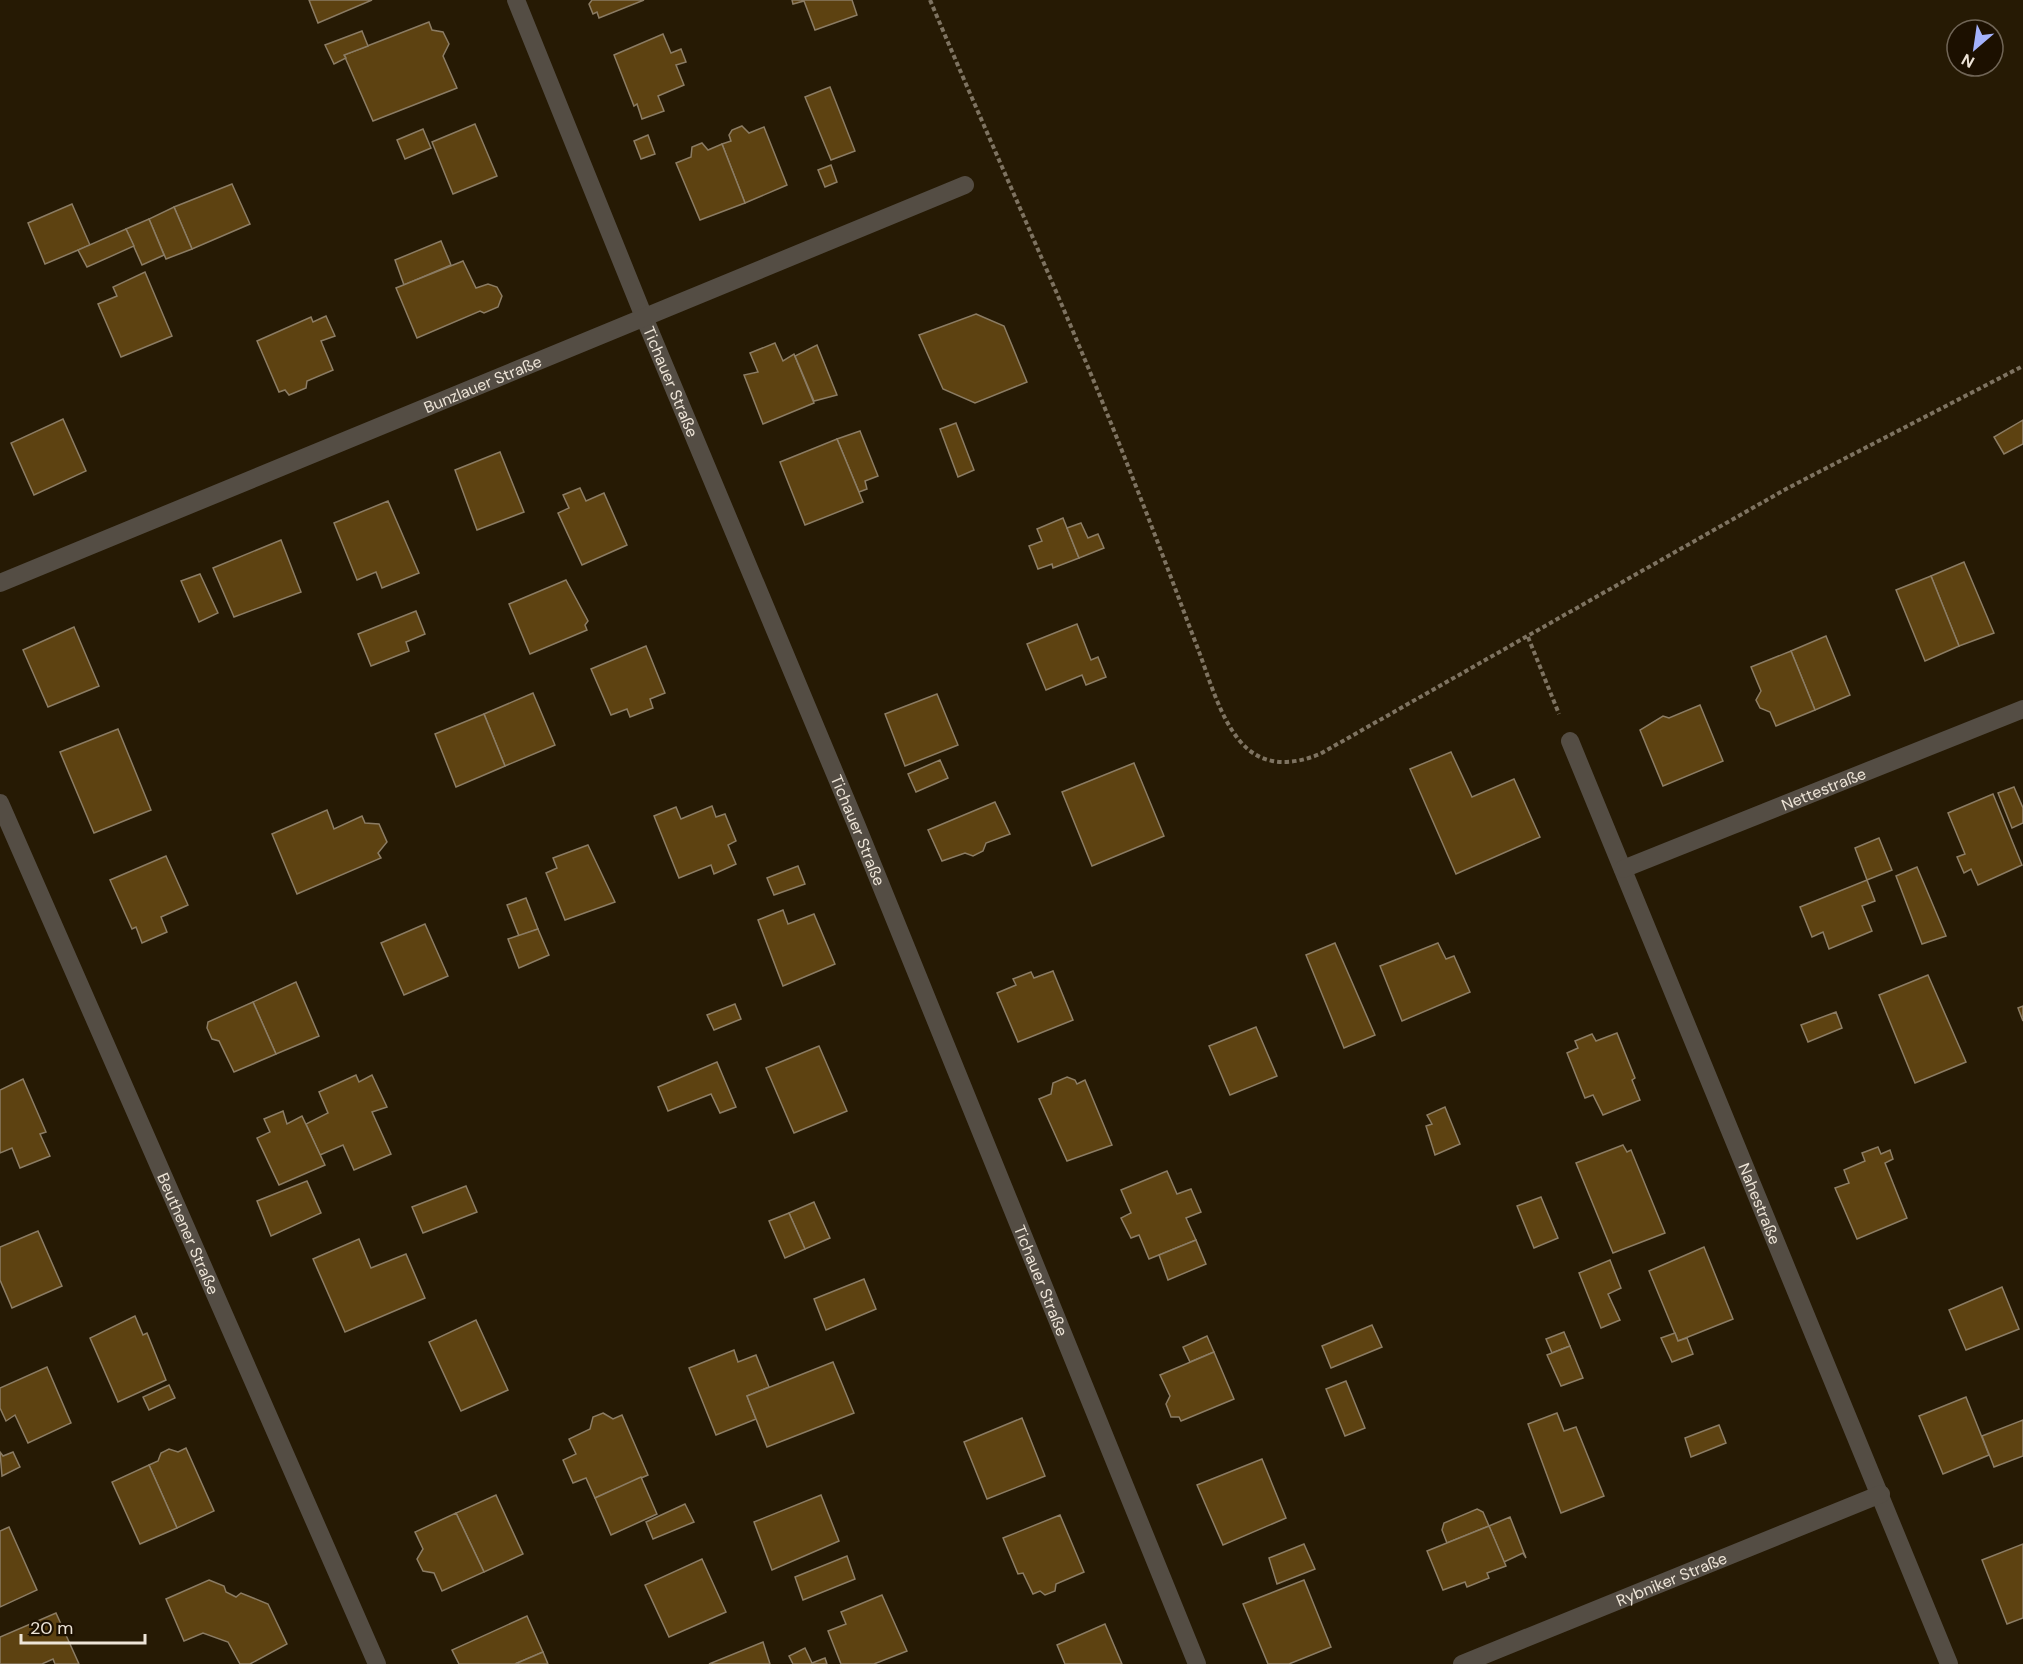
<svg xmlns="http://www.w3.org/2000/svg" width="2023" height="1664" font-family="'DM Sans',sans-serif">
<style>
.building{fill:#5d4211;stroke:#8b7c64;stroke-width:1.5}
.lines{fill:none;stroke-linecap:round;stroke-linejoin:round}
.path{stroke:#7e7361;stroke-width:4;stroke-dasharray:4.5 3;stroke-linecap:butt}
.minor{stroke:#544d44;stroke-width:18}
.labels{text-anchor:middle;stroke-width:4.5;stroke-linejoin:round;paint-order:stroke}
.street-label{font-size:16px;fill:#ede4d7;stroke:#1c1000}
</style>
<rect width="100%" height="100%" fill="#261a04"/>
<g class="building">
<polygon points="309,0 372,0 318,23"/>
<polygon points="592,0 644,0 599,18 597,12 593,14 589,4"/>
<polygon points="792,0 852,0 857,15 815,30 804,1 793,4"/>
<polygon points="429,22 432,30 443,32 449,44 443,56 457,88 373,121 344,55"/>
<polygon points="362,31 368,46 344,55 346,58 334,64 325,45"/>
<polygon points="663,34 671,53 681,49 686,62 676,65 684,85 658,96 664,111 642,119 637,104 634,106 614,55"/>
<polygon points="830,87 855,151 831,160 805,97"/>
<polygon points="475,124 497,176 453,194 432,142"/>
<polygon points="742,126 749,133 764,127 787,185 745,203 722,144 731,141 729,135 732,130"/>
<polygon points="423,129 431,148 405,159 397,140"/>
<polygon points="648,135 655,154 641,159 634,141"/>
<polygon points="702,143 708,150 722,144 745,203 700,220 676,163 691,157 692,147"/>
<polygon points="831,165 837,182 825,187 818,170"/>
<polygon points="232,184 250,224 192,249 174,207"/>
<polygon points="72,204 90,245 45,264 28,223"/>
<polygon points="174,207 192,249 166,259 149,219"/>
<polygon points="149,219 164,255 142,265 126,229"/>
<polygon points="126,229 134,246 87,267 78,250"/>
<polygon points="441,241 451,265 404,285 395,260"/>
<polygon points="463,261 476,288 488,284 497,287 502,296 498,307 484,313 480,311 417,338 396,288"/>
<polygon points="145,272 172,336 121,357 98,304 117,296 113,287"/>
<polygon points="976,314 1004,326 1027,382 975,403 943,389 919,335"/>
<polygon points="326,316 335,336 321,341 333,370 307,381 306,388 289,395 285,390 279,392 257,341 311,317 313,322"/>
<polygon points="775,343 783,361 794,354 814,403 763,424 744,375 758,372 750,353"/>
<polygon points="817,345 837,395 814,401 795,356"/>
<polygon points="63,419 86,471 34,495 11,443"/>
<polygon points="2023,420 2023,444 2004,454 1994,437"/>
<polygon points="956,423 974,470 958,477 940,429"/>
<polygon points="860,431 878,476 865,481 867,489 859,492 837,439"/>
<polygon points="837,439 863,502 805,525 780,462"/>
<polygon points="500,452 524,512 477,530 455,470"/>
<polygon points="580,488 586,501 604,493 627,545 582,565 558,513 569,508 563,495"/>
<polygon points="388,501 419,573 382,588 376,572 357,580 334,523"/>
<polygon points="1063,518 1079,558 1053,568 1052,564 1038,569 1029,546 1042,541 1037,529"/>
<polygon points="1081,523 1088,538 1098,534 1104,548 1079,558 1067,528"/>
<polygon points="281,540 301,592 234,617 213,568"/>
<polygon points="1964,562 1994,633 1959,646 1931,576"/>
<polygon points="200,574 218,613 199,622 181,581"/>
<polygon points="1931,576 1959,646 1925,661 1896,590"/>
<polygon points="566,580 588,621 585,625 587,630 530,654 509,604"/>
<polygon points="416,611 425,634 406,642 409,651 371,666 358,634"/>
<polygon points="1077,624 1091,660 1098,657 1106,677 1086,685 1082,675 1046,690 1027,644"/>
<polygon points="74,627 99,686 48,707 23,650"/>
<polygon points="1826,636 1850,695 1815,710 1791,651"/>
<polygon points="646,646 665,693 650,699 653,708 630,717 627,709 611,715 591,669"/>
<polygon points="1791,651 1815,710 1776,726 1770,712 1760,708 1756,700 1761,691 1751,667"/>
<polygon points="533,693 555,745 505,766 484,714"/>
<polygon points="937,694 958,745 905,766 885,714"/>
<polygon points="1700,705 1723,761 1663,786 1640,730 1663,716 1669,718"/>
<polygon points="484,714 505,766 456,787 435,734"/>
<polygon points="118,729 151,810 94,833 60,752"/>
<polygon points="1451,752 1472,797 1514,779 1540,837 1456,874 1410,769"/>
<polygon points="940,760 948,778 916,792 908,774"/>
<polygon points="1134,763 1164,836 1092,866 1062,792"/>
<polygon points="2014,787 2023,808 2023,823 2012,828 1998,793"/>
<polygon points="1993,794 2022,865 1978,885 1971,869 1964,873 1957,857 1965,854 1948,813"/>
<polygon points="995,802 1010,834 986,843 983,851 973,856 965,853 942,861 928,830"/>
<polygon points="712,806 716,817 725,814 736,841 728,845 736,864 714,874 711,865 679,878 654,816 676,807 681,819"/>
<polygon points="327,810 334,829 362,816 365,823 379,824 387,842 378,853 381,858 297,894 272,834"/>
<polygon points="1879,838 1892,870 1867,880 1855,848"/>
<polygon points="588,845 615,902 565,920 546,873 557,868 553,858"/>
<polygon points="166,856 188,905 161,917 167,932 142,943 136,927 132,929 110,880"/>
<polygon points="798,866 805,884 774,895 767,878"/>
<polygon points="1917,867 1946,936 1922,944 1896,876"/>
<polygon points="1867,880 1875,901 1862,906 1872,931 1829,949 1823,932 1812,937 1800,907"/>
<polygon points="526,898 538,929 519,936 507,905"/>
<polygon points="783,910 788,924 814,914 835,964 783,986 758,920"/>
<polygon points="425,924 448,976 404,995 381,943"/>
<polygon points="538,929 549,955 519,968 508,939"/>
<polygon points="1335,943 1375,1035 1344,1048 1306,955"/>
<polygon points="1438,943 1446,959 1454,956 1470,992 1402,1021 1380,966"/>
<polygon points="1053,971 1073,1020 1018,1042 997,993 1016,985 1013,979 1031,972 1034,978"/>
<polygon points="1928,975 1966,1062 1915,1083 1879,995"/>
<polygon points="296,982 319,1036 276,1054 253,1002"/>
<polygon points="253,1002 276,1054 234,1072 219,1041 212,1039 207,1028 208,1022"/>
<polygon points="735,1004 741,1019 714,1030 707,1015"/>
<polygon points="2023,1006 2023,1021 2018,1008"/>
<polygon points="1836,1012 1842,1028 1808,1042 1801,1025"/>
<polygon points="1256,1027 1277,1076 1230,1095 1209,1046"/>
<polygon points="1617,1033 1635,1078 1632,1080 1640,1100 1603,1115 1593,1095 1585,1098 1567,1053 1578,1048 1575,1041 1592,1034 1596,1041"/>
<polygon points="819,1046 847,1111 794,1133 766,1068"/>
<polygon points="717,1062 736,1107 720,1113 711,1094 668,1111 658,1087"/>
<polygon points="356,1075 359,1082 372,1075 387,1107 372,1112 391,1154 354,1170 343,1145 320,1155 306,1124 328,1113 319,1092"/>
<polygon points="1067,1077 1075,1080 1077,1084 1085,1080 1112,1145 1067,1161 1039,1099 1051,1094 1053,1083"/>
<polygon points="23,1079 46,1132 40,1134 50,1156 20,1168 12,1148 0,1153 0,1090"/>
<polygon points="1445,1107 1460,1144 1435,1155 1426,1126 1432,1124 1427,1115"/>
<polygon points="283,1111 287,1124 302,1116 325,1165 279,1185 257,1138 270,1132 264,1119"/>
<polygon points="1623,1145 1627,1152 1631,1150 1665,1233 1613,1253 1576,1163"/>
<polygon points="1878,1147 1881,1154 1890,1150 1893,1159 1885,1163 1907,1218 1857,1239 1835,1188 1849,1183 1844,1170 1865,1161 1862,1153"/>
<polygon points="1167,1171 1177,1194 1191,1189 1201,1212 1186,1218 1196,1240 1149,1259 1139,1235 1131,1238 1121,1218 1131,1213 1121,1190"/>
<polygon points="307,1181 321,1213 271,1236 257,1201"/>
<polygon points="466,1186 477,1212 423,1233 412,1207"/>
<polygon points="1541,1197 1558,1238 1534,1248 1517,1206"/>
<polygon points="814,1202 830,1238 805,1249 789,1213"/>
<polygon points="789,1213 805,1249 785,1258 769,1221"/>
<polygon points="38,1231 62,1286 12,1308 0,1280 0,1247"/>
<polygon points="359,1239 371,1268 406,1254 425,1298 345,1332 313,1259"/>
<polygon points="1196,1240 1206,1264 1168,1280 1159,1255"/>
<polygon points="1704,1247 1733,1319 1678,1341 1649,1271"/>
<polygon points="1610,1260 1621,1288 1608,1294 1620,1320 1601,1328 1579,1273"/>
<polygon points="864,1279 876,1309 826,1330 814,1299"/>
<polygon points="2002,1287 2019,1329 1966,1350 1949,1310"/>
<polygon points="135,1316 143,1335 147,1333 166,1380 118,1402 90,1338"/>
<polygon points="476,1320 508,1390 461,1411 429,1342"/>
<polygon points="1372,1325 1382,1347 1331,1368 1322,1346"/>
<polygon points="1564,1332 1570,1346 1552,1353 1546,1339"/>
<polygon points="1675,1333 1678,1341 1687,1338 1693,1354 1672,1362 1661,1338"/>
<polygon points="1207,1336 1214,1352 1190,1362 1183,1347"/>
<polygon points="1570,1346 1583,1378 1561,1386 1547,1355"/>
<polygon points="734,1350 738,1362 756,1355 769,1387 747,1396 756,1419 716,1435 689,1368"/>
<polygon points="1214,1352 1234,1399 1181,1421 1179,1417 1171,1417 1166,1404 1170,1396 1160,1375"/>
<polygon points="833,1362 854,1413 767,1447 747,1396"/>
<polygon points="47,1367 71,1423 28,1443 15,1415 6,1421 0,1408 0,1388"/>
<polygon points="1346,1381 1365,1428 1345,1436 1326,1389"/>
<polygon points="169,1385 175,1398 149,1410 143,1397"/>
<polygon points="1966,1397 1989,1455 1943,1474 1919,1416"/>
<polygon points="603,1413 613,1419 622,1415 648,1475 595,1498 586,1478 573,1483 563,1460 576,1454 569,1439 590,1429 593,1417"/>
<polygon points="1557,1413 1564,1431 1576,1427 1604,1496 1561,1513 1528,1424"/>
<polygon points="1022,1418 1045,1476 987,1499 964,1442"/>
<polygon points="2023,1420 2023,1456 1994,1467 1982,1436"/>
<polygon points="1719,1425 1726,1443 1691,1457 1685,1438"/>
<polygon points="186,1448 214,1511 177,1528 149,1465 158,1461 161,1453 169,1449 178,1452"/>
<polygon points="0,1452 3,1456 13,1452 20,1467 2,1476"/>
<polygon points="1262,1459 1286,1518 1223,1545 1197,1485"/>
<polygon points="149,1465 177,1528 140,1544 112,1482"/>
<polygon points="641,1477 657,1514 611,1535 595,1498"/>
<polygon points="496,1495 523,1554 484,1572 456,1513"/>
<polygon points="821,1495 839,1541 772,1570 754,1522"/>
<polygon points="685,1504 694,1522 653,1539 646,1522"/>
<polygon points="1477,1509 1483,1512 1489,1526 1447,1543 1442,1530 1444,1523"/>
<polygon points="456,1513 484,1572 442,1591 434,1573 423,1571 417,1559 423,1549 415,1532"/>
<polygon points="1060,1515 1084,1572 1056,1584 1055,1591 1045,1595 1040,1591 1033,1594 1023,1573 1018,1574 1003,1538"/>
<polygon points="1510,1517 1526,1558 1523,1553 1504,1562 1489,1526"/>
<polygon points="1489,1526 1506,1566 1487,1573 1489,1578 1467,1587 1465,1582 1443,1590 1427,1551"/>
<polygon points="9,1527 37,1590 0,1607 0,1531"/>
<polygon points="1304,1544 1315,1569 1277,1584 1269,1558"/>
<polygon points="2023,1544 2023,1618 2007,1624 1982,1560"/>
<polygon points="847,1556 855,1579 803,1600 795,1577"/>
<polygon points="702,1559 726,1612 669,1637 645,1585"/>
<polygon points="209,1580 224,1586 226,1592 236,1597 241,1593 268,1604 287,1644 250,1664 240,1664 228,1642 203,1633 184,1641 166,1599"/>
<polygon points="1304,1580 1331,1647 1289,1664 1268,1664 1243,1604"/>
<polygon points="882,1595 907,1651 874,1664 841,1664 828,1631 846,1624 841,1612"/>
<polygon points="56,1613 79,1664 55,1664 53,1659 42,1664 0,1664 0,1637"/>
<polygon points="527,1616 543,1652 515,1664 459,1664 452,1650"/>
<polygon points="1105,1624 1122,1664 1065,1664 1057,1645"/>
<polygon points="763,1642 770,1664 709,1664"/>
<polygon points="805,1648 812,1663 825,1658 827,1664 793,1664 789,1656"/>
<polygon points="543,1652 548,1664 515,1664"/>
</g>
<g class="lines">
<g class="path">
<path d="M930,0c68,161 142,321 205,484 22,55 42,110 63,165 11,29 21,66 41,91 22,27 51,26 81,14l466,-265 237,-123"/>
<polyline points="1528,637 1559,714"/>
</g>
<g class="minor">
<path id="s1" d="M516,0l128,317 212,507 341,840"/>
<path id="s2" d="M0,583l965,-398"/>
<path id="s3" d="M1570,741l379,923"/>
<path id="s4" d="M0,803l377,861"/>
<path id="s5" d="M1623,869l400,-160"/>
<path id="s6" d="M1462,1664l419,-170"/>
</g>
</g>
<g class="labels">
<g class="street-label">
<text dy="6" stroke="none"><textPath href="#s1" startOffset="412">Tichauer Straße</textPath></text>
<text dy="6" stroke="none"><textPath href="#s2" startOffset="522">Bunzlauer Straße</textPath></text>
<text dy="6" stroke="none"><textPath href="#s5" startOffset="216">Nettestraße</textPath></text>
<text dy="6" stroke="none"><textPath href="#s1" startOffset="898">Tichauer Straße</textPath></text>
<text dy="6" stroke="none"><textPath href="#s3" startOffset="500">Nahestraße</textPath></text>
<text dy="6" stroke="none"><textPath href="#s4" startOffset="470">Beuthener Straße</textPath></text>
<text dy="6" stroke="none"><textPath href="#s1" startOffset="1384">Tichauer Straße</textPath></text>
<text dy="6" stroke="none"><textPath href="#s6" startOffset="226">Rybniker Straße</textPath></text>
</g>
</g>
<g transform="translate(1975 48) rotate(209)"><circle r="28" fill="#1c1000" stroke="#706556" stroke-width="1.5"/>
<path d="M0-4.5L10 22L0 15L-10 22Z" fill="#a4b2fc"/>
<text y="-9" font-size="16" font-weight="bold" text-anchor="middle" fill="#ede4d7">N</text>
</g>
<path d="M21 1634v9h124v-9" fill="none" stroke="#ede4d7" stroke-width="3"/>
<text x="30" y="1634" font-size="18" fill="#ede4d7" stroke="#1c1000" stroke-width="4.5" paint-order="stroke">20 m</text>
</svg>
